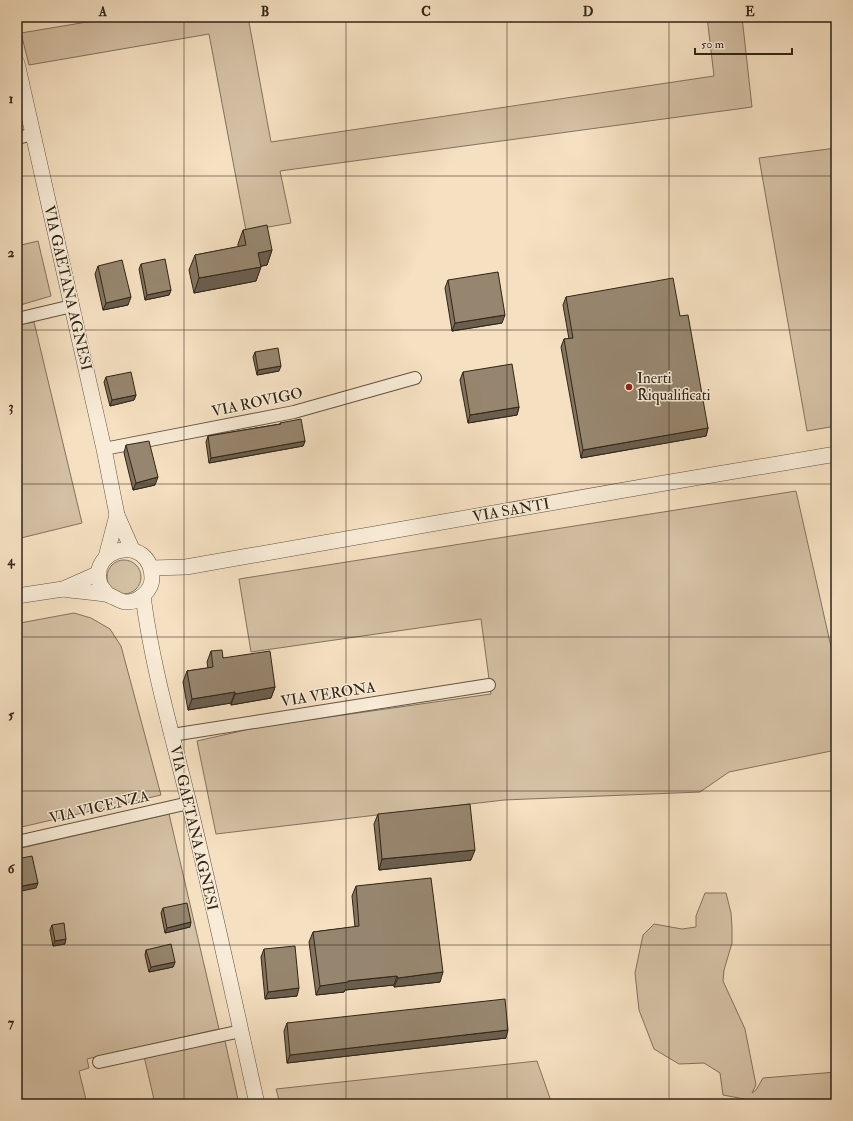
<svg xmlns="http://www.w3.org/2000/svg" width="853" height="1121" font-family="'IM FELL Double Pica',serif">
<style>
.green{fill:#d4c0a4;stroke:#82725d}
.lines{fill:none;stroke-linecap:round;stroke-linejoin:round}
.minor-casing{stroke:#625441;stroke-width:14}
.tertiary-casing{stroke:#625441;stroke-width:16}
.minor{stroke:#f8ebd7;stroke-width:12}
.tertiary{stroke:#f8ebd7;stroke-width:15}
.wall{fill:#82735f;stroke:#312516}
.shaded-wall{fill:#6a5e4e;stroke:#312516}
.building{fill:#97866f;stroke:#312516}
.grid{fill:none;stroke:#312516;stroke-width:1;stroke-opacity:0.55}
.poi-dot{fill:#8f2418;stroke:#f8ebd7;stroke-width:1.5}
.labels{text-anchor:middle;stroke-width:3;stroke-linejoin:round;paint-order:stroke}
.street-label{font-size:15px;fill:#312516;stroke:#f8ebd7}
.poi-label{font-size:15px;fill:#312516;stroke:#f8ebd7;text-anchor:start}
.neatline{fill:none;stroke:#312516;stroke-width:1.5}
.grid-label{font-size:13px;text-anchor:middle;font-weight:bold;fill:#312516}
</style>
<rect width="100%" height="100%" fill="#f5e0c1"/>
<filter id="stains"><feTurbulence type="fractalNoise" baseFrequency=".005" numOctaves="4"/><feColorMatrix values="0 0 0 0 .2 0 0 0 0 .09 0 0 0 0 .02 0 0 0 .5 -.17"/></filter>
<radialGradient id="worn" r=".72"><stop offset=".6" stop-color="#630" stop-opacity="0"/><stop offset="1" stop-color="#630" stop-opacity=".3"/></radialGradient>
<g class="green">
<polygon points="117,17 248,17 271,142 714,76 707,17 742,17 752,107 280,171 291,223 246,231 209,34 29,65 21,33"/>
<polygon points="836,148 836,426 807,431 759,158"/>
<polygon points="38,241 51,296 17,306 17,246"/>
<polygon points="34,322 82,523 17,539 17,325"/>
<polygon points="796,491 836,669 836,750 729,772 700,792 504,800 216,834 197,741 259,727 491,694 481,619 251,652 239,579"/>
<circle cx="124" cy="577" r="17"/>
<polygon points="17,611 20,623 74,613 91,618 110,629 121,646 161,795 17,828"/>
<polygon points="169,814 219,1029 87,1059 89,1068 79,1071 87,1104 17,1104 17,849"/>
<polygon points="705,893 726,893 731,913 732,927 732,943 724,970 723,981 745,1029 756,1085 752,1093 756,1090 763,1078 836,1072 836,1104 720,1104 744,1099 723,1095 720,1073 704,1063 679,1064 654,1049 639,1010 635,973 643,935 654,924 682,929 696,927 696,916"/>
<polygon points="225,1041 239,1104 155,1104 144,1056"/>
<polygon points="537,1061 552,1104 280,1104 276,1089"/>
</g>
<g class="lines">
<g class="minor-casing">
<g id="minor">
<polyline points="17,138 34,134"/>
<polyline points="17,319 72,306"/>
<polyline points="104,449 294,412 415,378"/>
<polyline points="172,735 489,685"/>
<polyline points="17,842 189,803"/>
<polyline points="99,1062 241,1031"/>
</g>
</g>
<g class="tertiary-casing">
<g id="tertiary">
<polyline points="17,63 104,449 117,515 132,549"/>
<polyline points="106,557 117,515"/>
<polyline points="151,568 186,567 659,484 836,454"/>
<path d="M63,589c14,2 28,3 42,5 7,1 13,7 20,8 13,1 27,-11 27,-24 -1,-45 -64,-31 -52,6 2,4 5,7 7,10"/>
<polyline points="17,596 63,589 99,573"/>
<path d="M143,596c9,70 29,138 46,207 24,100 46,200 68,301"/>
</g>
</g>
<use href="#minor" class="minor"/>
<use href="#tertiary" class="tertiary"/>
</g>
<g class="wall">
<polygon points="243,230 272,250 267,265 261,266 256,281 194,293 189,270 195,255 238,247 238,244"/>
<polygon points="141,264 171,290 169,295 145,300 139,269"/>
<polygon points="98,266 128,305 103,310 95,274"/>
<polygon points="448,280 502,323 452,331 445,288"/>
<polygon points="566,297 680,316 708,428 706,436 581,458 561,347 564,339 569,339 563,305"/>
<polygon points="255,352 279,371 257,375 253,357"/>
<polygon points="463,372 519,407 517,415 468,423 460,380"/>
<polygon points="106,377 136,395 134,400 110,406 104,382"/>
<polygon points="280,423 305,441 303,446 209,463 206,442 208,436 280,424"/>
<polygon points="126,445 155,485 133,490 124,453"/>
<polygon points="211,651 275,687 271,698 231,705 231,703 188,710 183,682 187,671 208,668 207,662"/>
<polygon points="378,814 471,860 379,870 374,824"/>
<polygon points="356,886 440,982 394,987 394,985 345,990 344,992 316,995 309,942 313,932 355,927 352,896"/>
<polygon points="163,908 190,927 165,933 161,913"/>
<polygon points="52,925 65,944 53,946 50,930"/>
<polygon points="264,949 297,996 265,999 261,957"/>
<polygon points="146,950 175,962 173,967 149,972 145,955"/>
<polygon points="287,1023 506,1038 287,1063 284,1031"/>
</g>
<g class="shaded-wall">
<polygon points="272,250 267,265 253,268 258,253"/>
<polygon points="261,267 256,281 194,293 199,278"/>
<polygon points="171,290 169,295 145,300 147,295"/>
<polygon points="131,297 128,305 103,310 106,303"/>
<polygon points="505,315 502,323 452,331 455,323"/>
<polygon points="281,366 279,371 257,375 258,370"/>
<polygon points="136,395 134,400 110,406 112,400"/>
<polygon points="519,407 517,415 468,423 470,415"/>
<polygon points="708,428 706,436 581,458 583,450"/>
<polygon points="305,441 303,446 209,463 211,458"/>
<polygon points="158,477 155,485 133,490 136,483"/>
<polygon points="275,687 271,698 231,705 235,694"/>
<polygon points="235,692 231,703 188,710 192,699"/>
<polygon points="475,850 471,860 379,870 382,859"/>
<polygon points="38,883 36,888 17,892 17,887"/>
<polygon points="191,922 190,927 165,933 167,928"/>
<polygon points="66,939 65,944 53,946 55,941"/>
<polygon points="175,962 173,967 149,972 151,967"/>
<polygon points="443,972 440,982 394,987 398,978"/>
<polygon points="397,976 394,985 345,990 344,992 316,995 320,986 348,981"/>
<polygon points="299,988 297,996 265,999 268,992"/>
<polygon points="508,1030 506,1038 287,1063 290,1055"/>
</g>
<g class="building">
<polygon points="267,225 272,250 258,253 261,267 199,278 195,255 246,245 243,230"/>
<polygon points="165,259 171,290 147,295 141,264"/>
<polygon points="122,260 131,297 106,303 98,266"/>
<polygon points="498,272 505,315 455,323 448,280"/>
<polygon points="673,278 680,316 688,315 708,428 583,450 564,339 573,338 566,297"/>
<polygon points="278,348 281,366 258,370 255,352"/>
<polygon points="512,364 519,407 470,415 463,372"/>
<polygon points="131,372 136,395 112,400 106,377"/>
<polygon points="301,419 305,441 211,458 208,436 281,424 280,423"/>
<polygon points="149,441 158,477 136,483 126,445"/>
<polygon points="222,650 223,658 270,651 275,687 235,694 235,692 192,699 187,671 213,667 211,651"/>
<polygon points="470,804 475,850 382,859 378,814"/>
<polygon points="32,856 38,883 17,887 17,859"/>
<polygon points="431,878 443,972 398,978 397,976 348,981 348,982 320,986 313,932 359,926 356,886"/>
<polygon points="187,903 191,922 167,928 163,908"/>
<polygon points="64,923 66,939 55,941 52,925"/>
<polygon points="171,944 175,962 151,967 146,950"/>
<polygon points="295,946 299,988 268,992 264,949"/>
<polygon points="505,999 508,1030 290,1055 287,1023"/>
</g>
<path class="grid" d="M184,17v1087M346,17v1087M507,17v1087M669,17v1087M17,176h819M17,330h819M17,484h819M17,637h819M17,791h819M17,945h819"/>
<circle class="poi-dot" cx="629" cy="387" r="4"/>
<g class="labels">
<g class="street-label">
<text transform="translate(68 288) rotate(77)" y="5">VIA GAETANA AGNESI</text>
<text transform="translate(257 402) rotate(-12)" y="5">VIA ROVIGO</text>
<text transform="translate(511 510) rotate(-10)" y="5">VIA SANTI</text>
<text transform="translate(328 694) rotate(-9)" y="5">VIA VERONA</text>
<text transform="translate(99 807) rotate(-13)" y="5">VIA VICENZA</text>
<text transform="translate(194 828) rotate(77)" y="5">VIA GAETANA AGNESI</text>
</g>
<g class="poi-label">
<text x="637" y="383">Inerti<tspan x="637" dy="17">Riqualificati</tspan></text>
</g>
</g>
<rect width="853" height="1121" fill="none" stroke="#f5e0c1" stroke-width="44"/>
<path d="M695 48v6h97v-6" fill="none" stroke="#312516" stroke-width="2"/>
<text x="701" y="48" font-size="12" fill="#312516" stroke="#f8ebd7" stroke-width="3" paint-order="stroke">50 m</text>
<rect x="22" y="22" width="809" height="1077" class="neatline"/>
<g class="grid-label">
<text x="103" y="16">A</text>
<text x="265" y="16">B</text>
<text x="426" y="16">C</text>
<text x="588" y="16">D</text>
<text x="750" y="16">E</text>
<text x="11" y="103">1</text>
<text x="11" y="257">2</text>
<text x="11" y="411">3</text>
<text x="11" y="565">4</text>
<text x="11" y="719">5</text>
<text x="11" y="873">6</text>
<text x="11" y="1027">7</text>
</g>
<rect width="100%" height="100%" filter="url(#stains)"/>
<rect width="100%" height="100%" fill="url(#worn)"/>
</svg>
